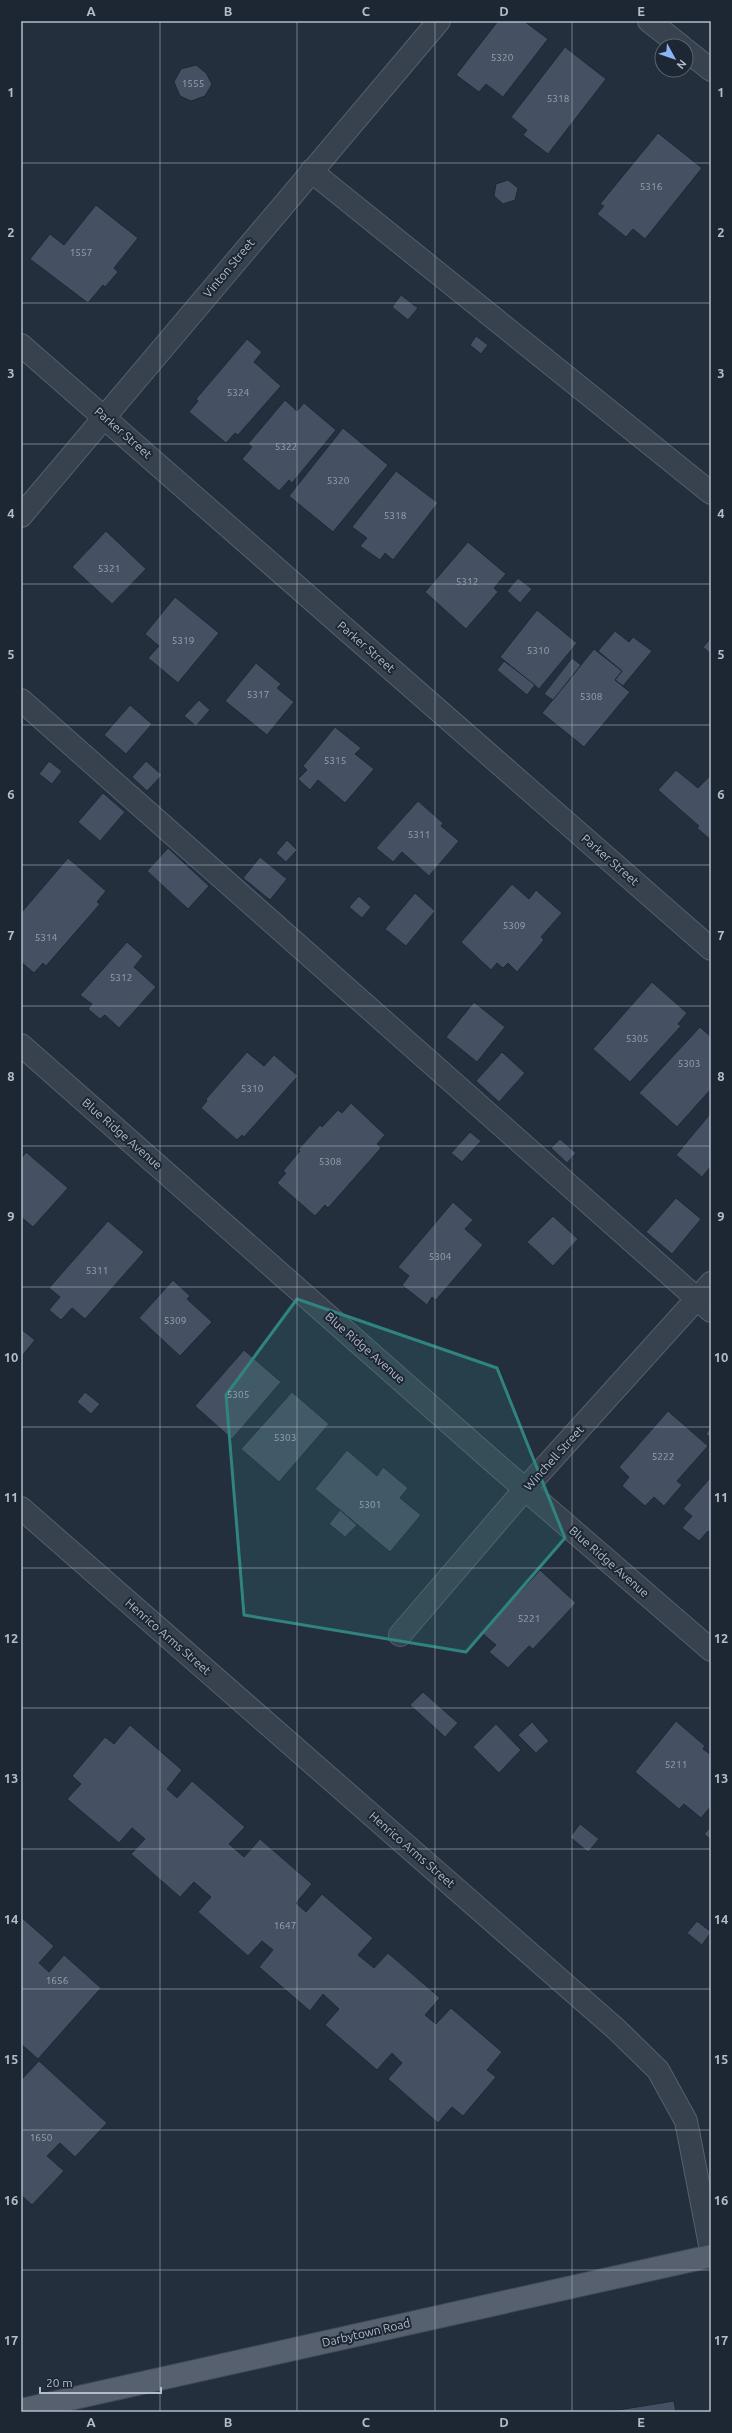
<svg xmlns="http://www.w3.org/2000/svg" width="732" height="2433" font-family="Ubuntu,sans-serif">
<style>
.building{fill:#455162;stroke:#1f2835}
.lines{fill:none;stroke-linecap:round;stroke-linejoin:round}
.minor-casing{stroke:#565f6c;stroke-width:24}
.major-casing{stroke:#414a57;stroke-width:24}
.minor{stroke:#38414e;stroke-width:22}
.major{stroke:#56606e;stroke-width:22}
.marked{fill:#308480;fill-opacity:0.2;stroke:#308480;stroke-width:3;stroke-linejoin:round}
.grid{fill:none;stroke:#b4bcc9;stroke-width:1;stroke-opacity:0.55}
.labels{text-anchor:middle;stroke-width:4;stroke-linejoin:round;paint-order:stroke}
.number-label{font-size:10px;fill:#98a1af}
.street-label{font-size:12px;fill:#b4bcc9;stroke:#1d2633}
.neatline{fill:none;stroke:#b4bcc9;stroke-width:1.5}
.grid-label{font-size:13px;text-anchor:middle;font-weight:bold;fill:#b4bcc9}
</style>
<rect width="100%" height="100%" fill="#242f3e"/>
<g class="building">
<polygon points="498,21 524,21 548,39 503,97 486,84 479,92 456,75"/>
<polygon points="565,47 606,79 548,154 523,135 527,130 511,117"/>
<polygon points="196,65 206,73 212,84 205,96 191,101 180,96 174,82 181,69"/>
<polygon points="658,133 702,168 645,239 633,229 626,237 597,214 604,206 600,204"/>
<polygon points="508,180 518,188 515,200 503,204 494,196 496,184"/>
<polygon points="96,205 138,238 114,268 118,272 105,287 103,285 88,303 30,259 50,234 64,245"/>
<polygon points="401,295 418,308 408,320 392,307"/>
<polygon points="476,336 488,345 481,354 470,345"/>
<polygon points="247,339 262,352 254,362 281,386 238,435 235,433 226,443 189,412 198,401 196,399"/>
<polygon points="285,400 297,411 304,403 336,430 292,483 289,480 279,491 242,459 252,447 248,444"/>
<polygon points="343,428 388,465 333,532 289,496"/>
<polygon points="396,471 438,503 393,560 385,553 380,560 360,546 367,538 352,527"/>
<polygon points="106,531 146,569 112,604 72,567"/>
<polygon points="468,542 506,574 494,588 498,592 466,629 425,592"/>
<polygon points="518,578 532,589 520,603 507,591"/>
<polygon points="175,597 219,633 178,683 148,658 159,646 145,634"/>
<polygon points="537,610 577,643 539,689 500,657"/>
<polygon points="615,631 629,642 633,637 652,651 623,686 615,680 622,671 598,651"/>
<polygon points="711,638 711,654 703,647"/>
<polygon points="594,649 622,671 615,680 630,692 584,747 542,713"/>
<polygon points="572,658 581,665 553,700 544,694"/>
<polygon points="504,661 535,685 527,695 497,670"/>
<polygon points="256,663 281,684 277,688 294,702 267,735 225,701"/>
<polygon points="199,700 210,710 196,726 184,716"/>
<polygon points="130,705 152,724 126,754 104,735"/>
<polygon points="335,727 361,748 355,754 374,769 345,803 318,780 310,790 298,779 307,770 303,766"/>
<polygon points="49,761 62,771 52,784 39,774"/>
<polygon points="146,761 162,775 147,791 132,777"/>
<polygon points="676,770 698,788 711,775 711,840 697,828 699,826 658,790"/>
<polygon points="103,793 125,812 100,841 78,822"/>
<polygon points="418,801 443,823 441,826 459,841 429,876 402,852 393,862 376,848"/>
<polygon points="287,840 297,850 286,862 276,853"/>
<polygon points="168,848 209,886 188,909 147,871"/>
<polygon points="260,857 287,879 270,900 243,878"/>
<polygon points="68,858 106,891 97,902 100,904 46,966 43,963 34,973 21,962 21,913"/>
<polygon points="512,884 529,899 536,890 562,913 541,937 544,940 517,972 508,963 503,968 497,963 491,970 461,942"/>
<polygon points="415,893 435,911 406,946 385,929"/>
<polygon points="359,896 371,907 362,918 349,907"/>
<polygon points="127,942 143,956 134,967 156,987 119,1028 105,1015 100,1019 88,1009 92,1004 80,995"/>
<polygon points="652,982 687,1013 678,1024 681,1026 630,1082 593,1049"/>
<polygon points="474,1002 505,1027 477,1062 446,1037"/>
<polygon points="700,1027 711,1037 711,1089 677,1127 639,1093"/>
<polygon points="247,1052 264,1066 274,1055 298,1076 244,1137 242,1135 237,1140 201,1108 207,1101 206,1099"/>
<polygon points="502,1052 525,1073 499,1102 476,1081"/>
<polygon points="351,1103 385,1135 377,1144 381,1148 328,1208 325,1205 315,1216 277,1183 286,1173 283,1171 300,1151 298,1150 320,1125 322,1127 338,1110 342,1113"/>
<polygon points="711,1113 711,1166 702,1177 676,1155"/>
<polygon points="470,1132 481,1141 462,1162 451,1153"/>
<polygon points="560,1139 576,1153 567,1163 551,1148"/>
<polygon points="26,1152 68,1188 33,1227 21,1217 21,1159"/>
<polygon points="676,1198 701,1219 672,1254 646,1232"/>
<polygon points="453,1202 473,1220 465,1229 483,1245 436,1300 432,1297 427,1305 402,1285 409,1276 398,1267"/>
<polygon points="553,1216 578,1239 553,1266 527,1242"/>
<polygon points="108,1221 144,1252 85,1319 72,1308 61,1320 49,1310 60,1297 49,1288"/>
<polygon points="173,1280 190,1296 187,1299 212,1322 180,1356 139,1318"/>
<polygon points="21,1329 35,1340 21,1357"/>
<polygon points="244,1350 281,1382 232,1439 195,1406"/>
<polygon points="85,1392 100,1404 91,1414 77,1402"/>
<polygon points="292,1392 329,1424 279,1482 241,1449"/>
<polygon points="668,1411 708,1446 677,1481 682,1485 664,1506 654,1497 645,1506 622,1486 629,1477 619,1467"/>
<polygon points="711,1427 711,1438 706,1434"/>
<polygon points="347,1450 377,1476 383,1467 408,1488 400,1498 421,1515 390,1552 315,1489"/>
<polygon points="711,1477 711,1533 708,1531 699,1541 682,1528 692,1516 683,1509"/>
<polygon points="340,1510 357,1525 345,1537 329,1524"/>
<polygon points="540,1570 576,1603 533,1649 529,1646 508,1668 489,1652 496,1645 482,1633"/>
<polygon points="423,1692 458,1723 445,1737 410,1705"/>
<polygon points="676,1721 705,1746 703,1749 711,1755 711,1806 701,1818 684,1804 679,1809 635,1772"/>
<polygon points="532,1722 549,1741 536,1753 518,1735"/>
<polygon points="496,1724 521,1750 499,1773 473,1747"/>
<polygon points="130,1725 182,1770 167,1789 177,1798 192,1781 245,1827 229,1844 244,1857 260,1839 312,1884 296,1903 306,1912 322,1894 373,1938 358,1955 374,1968 388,1953 440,1998 425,2015 436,2024 451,2008 502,2052 487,2070 496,2077 463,2116 452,2107 438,2123 388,2079 402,2063 392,2053 377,2070 325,2025 339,2009 323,1994 310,2011 259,1967 273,1950 262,1941 248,1956 198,1912 211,1897 194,1882 180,1897 131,1854 145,1839 132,1828 119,1843 67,1799 81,1784 72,1776 105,1737 114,1744"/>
<polygon points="580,1824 599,1839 588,1852 570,1837"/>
<polygon points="711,1827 711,1840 704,1834"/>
<polygon points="21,1917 54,1946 39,1963 49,1972 64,1955 101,1988 38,2059 21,2044"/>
<polygon points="697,1921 711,1932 702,1945 687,1933"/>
<polygon points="39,2061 107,2123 75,2157 60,2143 47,2156 64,2171 32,2205 21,2195 21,2080"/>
<polygon points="674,2401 676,2412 606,2412"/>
</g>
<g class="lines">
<g class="minor-casing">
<g id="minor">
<polyline points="649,21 681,46"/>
<polyline points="686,50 711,70"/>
<polyline points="311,171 711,493"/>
<polyline points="21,345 711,949"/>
<polyline points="21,516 439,21"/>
<polyline points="21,700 711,1311"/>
<polyline points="21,1045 496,1464 711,1650"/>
<polyline points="21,1508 616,2029 658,2070 686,2121 711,2250"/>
<polyline points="400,1635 525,1489 711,1283"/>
</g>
</g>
<g class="major-casing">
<polyline id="major" points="21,2410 711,2256"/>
</g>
<use href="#minor" class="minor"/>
<use href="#major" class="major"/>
</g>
<path class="marked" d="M297,1299l200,69 68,170 -99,114 -222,-37 -18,-220z"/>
<path class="grid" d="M160,21v2391M297,21v2391M435,21v2391M572,21v2391M21,163h690M21,303h690M21,444h690M21,584h690M21,725h690M21,865h690M21,1006h690M21,1146h690M21,1287h690M21,1427h690M21,1568h690M21,1708h690M21,1849h690M21,1989h690M21,2130h690M21,2270h690"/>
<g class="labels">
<g class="number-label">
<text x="502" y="61">5320</text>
<text x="193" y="87">1555</text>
<text x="558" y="102">5318</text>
<text x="651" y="190">5316</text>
<text x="81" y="256">1557</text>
<text x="238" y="396">5324</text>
<text x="286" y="450">5322</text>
<text x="338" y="484">5320</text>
<text x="395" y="519">5318</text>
<text x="109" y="572">5321</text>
<text x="467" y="585">5312</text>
<text x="183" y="644">5319</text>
<text x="538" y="654">5310</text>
<text x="258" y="698">5317</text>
<text x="591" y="700">5308</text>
<text x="335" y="764">5315</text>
<text x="419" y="838">5311</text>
<text x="514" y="929">5309</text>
<text x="46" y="941">5314</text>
<text x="121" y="981">5312</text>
<text x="637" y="1042">5305</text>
<text x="689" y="1067">5303</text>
<text x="252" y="1092">5310</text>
<text x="330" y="1165">5308</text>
<text x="440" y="1260">5304</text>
<text x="97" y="1274">5311</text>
<text x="175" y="1324">5309</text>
<text x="238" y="1398">5305</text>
<text x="285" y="1441">5303</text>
<text x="663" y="1460">5222</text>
<text x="370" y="1508">5301</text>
<text x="529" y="1622">5221</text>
<text x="676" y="1768">5211</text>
<text x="285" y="1929">1647</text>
<text x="57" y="1984">1656</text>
<text x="41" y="2141">1650</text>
</g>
<g class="street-label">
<text transform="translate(229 268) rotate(-50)" y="4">Vinton Street</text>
<text transform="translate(123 433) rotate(41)" y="4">Parker Street</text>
<text transform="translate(366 647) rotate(41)" y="4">Parker Street</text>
<text transform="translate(610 860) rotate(41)" y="4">Parker Street</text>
<text transform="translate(122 1134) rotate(41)" y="4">Blue Ridge Avenue</text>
<text transform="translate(365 1348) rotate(41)" y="4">Blue Ridge Avenue</text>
<text transform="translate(554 1458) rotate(-48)" y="4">Winchell Street</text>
<text transform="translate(609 1562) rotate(41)" y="4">Blue Ridge Avenue</text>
<text transform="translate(168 1637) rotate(41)" y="4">Henrico Arms Street</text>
<text transform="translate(412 1850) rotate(41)" y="4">Henrico Arms Street</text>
<text transform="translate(366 2333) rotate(-13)" y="4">Darbytown Road</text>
</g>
</g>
<rect width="732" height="2433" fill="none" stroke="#1d2633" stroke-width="44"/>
<g transform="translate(674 58) rotate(130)"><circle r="19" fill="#1d2633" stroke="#59626f"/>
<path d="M0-3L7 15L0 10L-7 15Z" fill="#8ab4f8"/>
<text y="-6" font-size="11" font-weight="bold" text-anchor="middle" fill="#b4bcc9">N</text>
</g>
<path d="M40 2387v6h121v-6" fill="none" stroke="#b4bcc9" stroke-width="2"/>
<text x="46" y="2387" font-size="12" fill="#b4bcc9" stroke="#1d2633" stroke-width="3" paint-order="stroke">20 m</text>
<rect x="22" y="22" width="688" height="2389" class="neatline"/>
<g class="grid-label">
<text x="91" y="16">A</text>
<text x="228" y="16">B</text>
<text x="366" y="16">C</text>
<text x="504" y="16">D</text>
<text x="641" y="16">E</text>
<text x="11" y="97">1</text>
<text x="721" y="97">1</text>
<text x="11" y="237">2</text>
<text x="721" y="237">2</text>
<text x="11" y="378">3</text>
<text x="721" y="378">3</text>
<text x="11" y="518">4</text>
<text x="721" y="518">4</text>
<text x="11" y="659">5</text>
<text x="721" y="659">5</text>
<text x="11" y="799">6</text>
<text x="721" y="799">6</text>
<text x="11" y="940">7</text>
<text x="721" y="940">7</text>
<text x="11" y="1081">8</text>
<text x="721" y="1081">8</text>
<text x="11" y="1221">9</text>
<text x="721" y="1221">9</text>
<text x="11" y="1362">10</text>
<text x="721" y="1362">10</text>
<text x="11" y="1502">11</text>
<text x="721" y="1502">11</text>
<text x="11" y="1643">12</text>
<text x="721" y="1643">12</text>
<text x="11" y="1783">13</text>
<text x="721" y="1783">13</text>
<text x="11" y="1924">14</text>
<text x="721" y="1924">14</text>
<text x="11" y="2064">15</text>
<text x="721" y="2064">15</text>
<text x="11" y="2205">16</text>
<text x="721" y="2205">16</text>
<text x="11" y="2345">17</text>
<text x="721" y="2345">17</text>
<text x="91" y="2427">A</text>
<text x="228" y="2427">B</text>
<text x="366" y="2427">C</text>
<text x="504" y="2427">D</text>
<text x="641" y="2427">E</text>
</g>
</svg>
